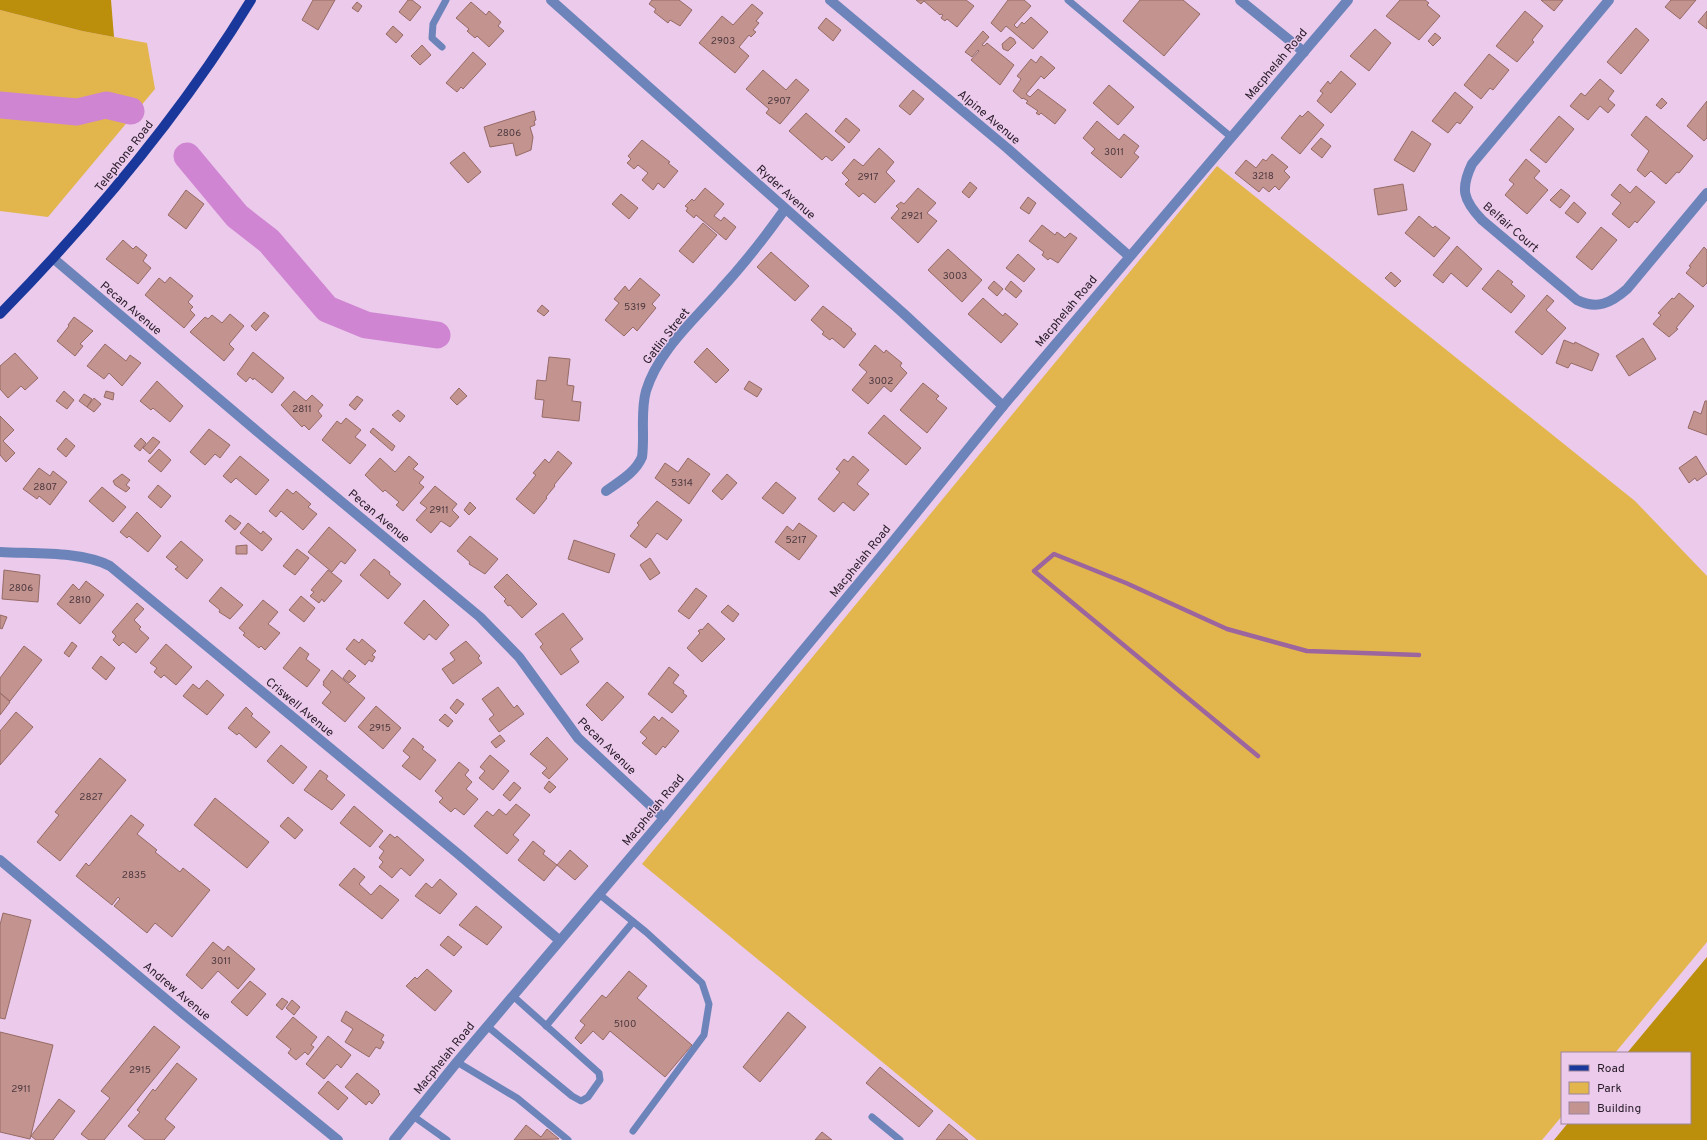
<svg xmlns="http://www.w3.org/2000/svg" width="1707" height="1140" font-family="Overpass,sans-serif">
<style>
.green{fill:#e2b64d}
.forest{fill:#bb8f0b}
.lines{fill:none;stroke-linecap:round;stroke-linejoin:round}
.stream{stroke:#9d659e;stroke-width:4.5}
.river{stroke:#d085d2;stroke-width:27}
.building{fill:#c3948f;stroke:#966a65}
.service{stroke:#6d84bb;stroke-width:7}
.minor{stroke:#6d84bb;stroke-width:10}
.tertiary{stroke:#6d84bb;stroke-width:10}
.primary{stroke:#1a389c;stroke-width:10}
.labels{text-anchor:middle;stroke-width:3;stroke-linejoin:round;paint-order:stroke}
.number-label{font-size:10px;fill:#4d3840}
.street-label{font-size:12px;fill:#261a26;stroke:#ebcaeb}
</style>
<rect width="100%" height="100%" fill="#ebcaeb"/>
<g class="green">
<polygon points="0,10 82,31 147,43 155,89 48,217 0,211"/>
<polygon points="1217,166 1635,501 1707,576 1707,942 1615,1053 1562,1053 1562,1116 1542,1140 977,1140 642,864"/>
</g>
<g class="forest">
<polygon points="0,0 111,0 114,37 82,31 0,10"/>
<polygon points="1707,957 1707,1140 1554,1140 1568,1123 1690,1123 1690,1053 1627,1053"/>
</g>
<g class="lines">
<polyline class="stream" points="1258,756 1034,571 1054,554 1126,583 1227,629 1307,651 1419,655"/>
<g class="river">
<polyline points="0,105 77,112 106,105 131,111"/>
<polyline points="187,156 237,216 269,241 327,309 366,325 437,335"/>
</g>
</g>
<g class="building">
<polygon points="313,0 335,0 318,30 302,20"/>
<polygon points="408,0 412,0 421,7 410,21 399,12"/>
<polygon points="652,0 679,0 692,10 680,26 670,20 668,23 654,12 656,9 649,4"/>
<polygon points="916,0 966,0 974,6 957,27 947,19 945,21 941,18 943,15 941,14 940,15 924,1 921,4"/>
<polygon points="1008,0 1024,0 1031,6 1014,25 1017,28 1022,22 1024,24 1031,17 1048,32 1033,49 1006,26 1001,32 991,23"/>
<polygon points="1140,0 1183,0 1200,14 1164,56 1123,21"/>
<polygon points="1400,0 1425,0 1429,3 1427,5 1440,16 1419,40 1386,16"/>
<polygon points="1541,0 1563,0 1554,11"/>
<polygon points="1671,0 1696,0 1680,19 1665,7"/>
<polygon points="357,2 362,6 358,12 352,8"/>
<polygon points="471,2 486,15 489,11 501,22 498,26 504,31 489,47 477,36 475,38 467,31 469,29 456,18"/>
<polygon points="752,4 763,13 756,21 759,23 753,30 756,32 751,37 749,35 739,47 749,56 735,73 699,43 722,16 733,25"/>
<polygon points="1525,11 1543,26 1532,40 1534,42 1517,62 1496,46"/>
<polygon points="1707,11 1707,29 1698,22"/>
<polygon points="826,18 841,30 833,41 818,28"/>
<polygon points="393,26 403,35 396,43 386,34"/>
<polygon points="1636,28 1649,40 1621,74 1607,62"/>
<polygon points="1375,29 1391,43 1369,71 1350,56"/>
<polygon points="983,31 989,37 982,45 984,46 987,43 1014,65 1000,85 971,60 979,51 978,50 972,57 965,52"/>
<polygon points="1435,33 1441,38 1433,46 1428,41"/>
<polygon points="1010,37 1014,39 1016,43 1008,51 1003,49 1002,44"/>
<polygon points="422,45 431,55 420,65 411,56"/>
<polygon points="473,52 486,64 463,89 461,87 457,92 446,83"/>
<polygon points="1489,54 1509,70 1493,90 1490,88 1481,99 1464,85"/>
<polygon points="1041,56 1055,68 1044,79 1041,76 1026,94 1030,97 1038,89 1066,110 1055,124 1041,113 1039,115 1036,113 1038,111 1026,103 1028,101 1023,98 1022,99 1013,91 1021,79 1017,76 1031,59 1036,63"/>
<polygon points="763,70 786,90 796,79 809,90 780,124 766,113 769,109 746,89"/>
<polygon points="1341,71 1356,84 1331,113 1317,101 1323,93 1320,91 1328,81 1330,84"/>
<polygon points="1600,79 1614,91 1608,99 1615,105 1608,113 1600,106 1588,120 1570,106 1581,93 1585,96"/>
<polygon points="1109,85 1134,107 1118,125 1093,103"/>
<polygon points="913,90 924,99 910,115 899,106"/>
<polygon points="1455,92 1473,107 1460,124 1457,122 1448,133 1432,121"/>
<polygon points="1662,98 1667,103 1661,109 1656,105"/>
<polygon points="1707,101 1707,138 1704,141 1687,126"/>
<polygon points="534,111 536,120 534,121 535,125 530,127 533,137 531,150 516,156 513,143 490,147 484,127"/>
<polygon points="1308,111 1324,125 1300,154 1281,138 1300,115 1302,117"/>
<polygon points="806,113 845,147 832,161 826,156 822,160 789,131"/>
<polygon points="1559,116 1574,129 1546,163 1530,150"/>
<polygon points="1646,116 1693,156 1679,173 1677,172 1666,184 1651,171 1645,177 1637,170 1649,151 1631,135"/>
<polygon points="846,118 860,130 849,143 835,131"/>
<polygon points="1097,121 1119,140 1124,134 1139,146 1134,153 1139,157 1121,178 1091,153 1095,149 1083,138"/>
<polygon points="1412,131 1431,144 1414,172 1394,160"/>
<polygon points="1321,138 1331,146 1322,158 1311,149"/>
<polygon points="642,140 670,162 668,163 678,171 664,188 658,183 653,190 642,180 648,173 638,165 634,169 627,163 631,159 628,156"/>
<polygon points="879,148 894,162 886,172 895,181 875,203 863,193 859,197 845,184 849,180 842,173 854,159 863,166"/>
<polygon points="464,152 481,172 468,183 450,163"/>
<polygon points="1272,154 1288,167 1284,171 1290,177 1279,190 1275,186 1269,192 1263,187 1259,192 1235,173 1246,160 1256,168 1263,159 1266,161"/>
<polygon points="1526,159 1540,171 1534,178 1548,190 1527,214 1505,195 1514,184 1509,180"/>
<polygon points="970,182 977,188 969,198 962,192"/>
<polygon points="1403,184 1407,210 1378,215 1374,189"/>
<polygon points="1620,184 1630,193 1636,186 1655,202 1637,223 1635,221 1629,228 1612,214 1621,203 1611,195"/>
<polygon points="705,188 724,204 714,216 721,221 724,217 736,227 726,240 696,215 694,218 686,211 688,208 685,206 692,199 694,201"/>
<polygon points="918,188 936,203 927,213 937,221 918,243 891,218 899,209 896,206 901,202 904,204"/>
<polygon points="1561,189 1570,196 1560,208 1550,200"/>
<polygon points="186,190 204,204 186,229 168,215"/>
<polygon points="621,194 638,208 629,219 612,204"/>
<polygon points="1028,197 1036,203 1029,214 1020,208"/>
<polygon points="1574,202 1586,213 1578,223 1565,213"/>
<polygon points="1419,216 1433,228 1435,226 1450,238 1434,257 1405,233"/>
<polygon points="703,223 717,235 693,263 679,251"/>
<polygon points="1042,225 1055,235 1057,232 1065,238 1070,233 1077,238 1058,263 1050,258 1048,260 1042,255 1044,252 1029,241"/>
<polygon points="1601,227 1617,240 1592,270 1576,257"/>
<polygon points="123,240 133,249 136,246 147,255 143,261 151,268 138,284 106,259"/>
<polygon points="1457,246 1482,269 1467,287 1451,273 1443,283 1433,275"/>
<polygon points="1704,247 1707,250 1707,283 1703,287 1686,273 1691,267 1689,266"/>
<polygon points="948,249 982,280 962,302 928,270"/>
<polygon points="771,252 809,286 795,301 757,267"/>
<polygon points="1018,254 1035,269 1024,282 1006,268"/>
<polygon points="1498,270 1513,282 1511,284 1525,296 1511,313 1482,289"/>
<polygon points="1391,272 1401,281 1395,287 1385,278"/>
<polygon points="170,277 193,296 188,302 193,307 190,310 195,315 184,328 145,295 159,278 165,283"/>
<polygon points="640,278 660,295 652,304 656,308 637,331 633,327 624,336 605,320 619,303 614,299 625,286 629,291"/>
<polygon points="994,281 1003,289 997,296 988,288"/>
<polygon points="1011,281 1022,291 1016,298 1005,289"/>
<polygon points="1679,293 1694,306 1676,328 1678,329 1669,337 1653,324 1661,315 1658,313 1672,298 1674,299"/>
<polygon points="1547,295 1554,301 1546,310 1566,328 1542,355 1515,332"/>
<polygon points="983,298 1003,316 1005,313 1018,324 1001,343 968,314"/>
<polygon points="542,305 549,311 544,316 537,311"/>
<polygon points="823,306 852,329 851,330 856,334 844,348 832,338 830,340 822,334 824,332 811,320"/>
<polygon points="264,312 269,316 256,331 251,326"/>
<polygon points="230,314 244,326 229,344 234,349 224,361 190,332 205,317 208,319 212,315 222,323"/>
<polygon points="74,317 93,331 80,344 83,346 75,356 57,341 69,326 68,325"/>
<polygon points="1643,338 1656,359 1629,376 1616,356"/>
<polygon points="1564,340 1574,344 1575,342 1599,354 1592,371 1571,363 1568,368 1556,363"/>
<polygon points="105,344 126,361 130,355 141,363 122,386 109,373 104,379 87,366"/>
<polygon points="875,345 884,353 886,350 902,363 900,366 907,373 891,392 884,386 868,404 852,390 867,372 859,365"/>
<polygon points="707,348 729,370 716,383 694,362"/>
<polygon points="253,352 284,378 272,393 254,378 253,380 250,377 246,382 237,374"/>
<polygon points="15,353 38,378 25,390 21,386 8,398 0,389 0,366"/>
<polygon points="549,357 570,359 567,385 574,386 572,401 581,402 579,421 542,417 544,400 535,399 537,380 546,381"/>
<polygon points="157,381 183,406 170,422 153,408 151,410 140,401"/>
<polygon points="749,381 762,389 757,397 744,389"/>
<polygon points="923,383 939,396 936,399 947,408 927,433 900,410"/>
<polygon points="459,388 467,396 457,405 450,398"/>
<polygon points="64,391 74,400 67,409 56,401"/>
<polygon points="106,391 114,393 113,400 104,397"/>
<polygon points="294,391 306,401 312,395 323,405 318,411 322,416 309,430 304,425 302,427 281,405"/>
<polygon points="84,394 92,399 87,407 79,401"/>
<polygon points="357,396 363,400 355,410 349,405"/>
<polygon points="94,398 101,404 94,412 87,407"/>
<polygon points="1705,401 1707,401 1707,435 1688,428 1694,411 1701,414"/>
<polygon points="398,410 405,416 400,422 392,415"/>
<polygon points="884,415 921,448 906,465 868,433"/>
<polygon points="0,416 14,430 3,441 15,453 6,462 0,455"/>
<polygon points="346,418 361,430 355,437 366,445 350,464 322,440 337,421 341,424"/>
<polygon points="373,428 395,446 392,451 370,432"/>
<polygon points="209,429 230,445 220,458 215,454 205,465 190,452"/>
<polygon points="153,437 160,442 150,454 143,448"/>
<polygon points="66,438 75,446 66,457 57,449"/>
<polygon points="141,438 146,443 140,451 134,446"/>
<polygon points="159,449 171,460 161,472 148,461"/>
<polygon points="558,451 572,463 554,485 555,486 546,497 547,498 534,514 516,499 536,475 533,473 545,459 549,463"/>
<polygon points="240,456 269,480 256,495 236,478 231,483 223,476"/>
<polygon points="409,456 418,464 413,469 424,477 419,483 424,487 403,511 396,505 399,502 385,490 383,492 365,475 380,458 395,472"/>
<polygon points="853,456 869,470 857,484 869,494 854,511 843,502 834,512 818,499 840,472 836,469 844,459 848,462"/>
<polygon points="1696,456 1707,474 1697,481 1695,478 1689,483 1679,468"/>
<polygon points="688,458 710,474 689,504 655,478 665,463 678,472"/>
<polygon points="39,468 50,476 53,471 67,482 50,505 39,496 37,499 23,489"/>
<polygon points="122,474 130,480 126,485 130,488 126,492 115,485 113,481"/>
<polygon points="727,474 737,483 722,500 712,491"/>
<polygon points="776,482 796,498 783,514 762,498"/>
<polygon points="158,485 171,496 161,508 148,497"/>
<polygon points="435,486 457,504 452,510 459,517 450,527 441,521 431,533 416,520 427,508 420,503"/>
<polygon points="102,487 126,507 113,522 89,501"/>
<polygon points="287,489 293,494 296,491 311,504 308,507 317,514 303,530 281,511 276,517 269,511"/>
<polygon points="657,501 682,520 667,540 657,533 646,548 630,536 639,525 637,523"/>
<polygon points="470,502 476,508 469,515 464,510"/>
<polygon points="137,512 161,536 148,552 129,536 127,538 120,532"/>
<polygon points="230,515 241,523 235,530 225,521"/>
<polygon points="248,523 261,534 263,531 272,539 262,551 240,533"/>
<polygon points="799,523 817,536 799,560 775,542 787,526 793,531"/>
<polygon points="329,527 356,550 345,564 341,561 332,572 308,552"/>
<polygon points="470,536 498,559 485,574 469,564 470,562 457,551"/>
<polygon points="574,540 615,554 609,573 568,559"/>
<polygon points="181,541 203,560 187,579 175,569 178,567 166,557"/>
<polygon points="247,545 247,554 236,554 236,546"/>
<polygon points="297,549 309,558 295,575 283,566"/>
<polygon points="650,558 660,573 650,580 640,565"/>
<polygon points="374,559 390,572 389,574 401,584 388,599 360,575"/>
<polygon points="4,570 40,575 38,602 2,599"/>
<polygon points="328,570 342,581 324,602 322,599 319,603 310,596 314,592 311,590"/>
<polygon points="507,574 537,604 522,618 510,605 508,606 504,601 506,599 494,587"/>
<polygon points="86,581 104,595 80,624 57,604 73,584 79,590"/>
<polygon points="221,587 243,605 230,619 219,612 220,610 209,601"/>
<polygon points="696,588 707,596 689,619 678,611"/>
<polygon points="301,596 315,608 304,622 289,610"/>
<polygon points="263,600 278,612 268,624 280,633 265,650 261,646 259,648 243,635 245,633 239,628"/>
<polygon points="424,600 449,625 436,640 429,634 424,640 404,623"/>
<polygon points="137,603 144,609 134,620 141,627 139,629 149,638 136,653 123,642 119,646 113,640 116,636 112,632"/>
<polygon points="728,605 739,614 733,622 721,612"/>
<polygon points="563,613 583,639 570,649 579,662 561,675 540,647 543,644 535,634"/>
<polygon points="0,615 7,617 2,629 0,628"/>
<polygon points="708,623 725,639 702,662 687,648 700,633 698,631 701,629 702,630"/>
<polygon points="354,639 359,643 362,639 376,651 372,655 375,657 372,662 369,660 365,665 346,649"/>
<polygon points="466,641 480,656 478,658 482,663 453,684 442,669 455,660 450,653"/>
<polygon points="72,642 77,646 69,657 64,653"/>
<polygon points="166,644 192,667 176,685 164,675 161,678 154,672 157,668 150,663"/>
<polygon points="24,646 42,660 10,701 0,693 0,678"/>
<polygon points="300,647 309,654 306,659 320,670 307,687 283,668"/>
<polygon points="101,656 115,668 106,680 92,668"/>
<polygon points="669,667 679,675 673,683 684,691 683,693 687,696 672,713 648,694"/>
<polygon points="332,670 365,698 345,722 322,703 331,692 323,685 324,683 323,682"/>
<polygon points="349,670 356,676 349,683 343,678"/>
<polygon points="207,680 224,695 207,715 183,696 193,684 199,689"/>
<polygon points="607,682 624,697 602,721 586,705"/>
<polygon points="498,687 514,708 517,705 524,714 499,732 489,719 494,715 482,699"/>
<polygon points="0,693 10,702 0,715"/>
<polygon points="457,699 464,704 456,714 450,708"/>
<polygon points="376,706 401,728 383,749 358,727"/>
<polygon points="246,707 253,714 251,716 270,732 256,748 239,733 237,735 228,728"/>
<polygon points="16,712 33,727 0,765 0,731"/>
<polygon points="445,714 453,721 448,727 439,720"/>
<polygon points="654,716 659,721 662,717 679,731 665,748 663,746 656,755 642,743 647,738 640,732"/>
<polygon points="500,735 505,741 496,748 491,742"/>
<polygon points="547,737 568,759 549,779 542,773 547,768 530,754"/>
<polygon points="413,738 424,747 422,749 436,760 420,780 402,766 410,757 403,751"/>
<polygon points="281,745 307,767 293,784 267,761"/>
<polygon points="490,755 509,771 493,790 479,778 485,771 480,767"/>
<polygon points="100,758 126,780 60,861 37,842 59,815 55,812"/>
<polygon points="459,762 469,770 465,775 472,782 466,789 478,799 464,815 455,808 451,812 439,802 443,798 435,791"/>
<polygon points="320,770 328,776 326,779 345,795 332,810 304,790"/>
<polygon points="549,781 556,787 550,793 544,788"/>
<polygon points="514,782 521,788 510,801 503,795"/>
<polygon points="215,798 269,842 247,868 194,825"/>
<polygon points="516,804 530,815 513,835 519,840 507,854 474,826 487,811 493,816 499,809 506,815"/>
<polygon points="354,806 383,831 370,847 340,823"/>
<polygon points="131,815 144,825 137,834 157,850 155,852 180,872 183,868 210,890 172,937 155,923 147,933 114,906 120,899 118,897 112,905 76,876 86,863 89,866"/>
<polygon points="288,817 303,830 295,839 280,826"/>
<polygon points="390,834 395,838 397,836 424,860 410,876 401,868 392,878 379,867 383,862 379,858 384,851 379,847"/>
<polygon points="533,841 545,851 543,854 557,865 544,881 518,860"/>
<polygon points="570,850 588,866 575,880 557,865"/>
<polygon points="354,868 365,877 359,884 371,895 380,885 399,900 382,919 339,885"/>
<polygon points="440,879 457,894 440,914 415,896 426,883 432,888"/>
<polygon points="476,906 502,927 487,945 459,925"/>
<polygon points="3,913 31,920 5,1019 0,1018 0,925"/>
<polygon points="448,936 462,947 454,956 440,945"/>
<polygon points="213,942 224,951 228,946 255,969 238,989 218,971 202,989 186,975"/>
<polygon points="427,969 452,991 435,1011 406,986 415,977 417,979"/>
<polygon points="629,971 647,986 637,998 692,1045 665,1077 610,1031 603,1040 593,1031 581,1044 575,1038 585,1025 580,1021 602,995 606,998"/>
<polygon points="250,981 266,994 247,1016 231,1002"/>
<polygon points="282,998 288,1002 282,1010 276,1005"/>
<polygon points="292,1000 300,1007 294,1015 286,1008"/>
<polygon points="346,1011 384,1035 381,1040 384,1042 380,1049 376,1047 369,1057 345,1042 353,1029 341,1021"/>
<polygon points="788,1012 806,1027 760,1082 743,1067"/>
<polygon points="293,1017 317,1037 311,1045 314,1047 308,1055 305,1052 296,1060 288,1053 291,1049 276,1037"/>
<polygon points="154,1026 180,1047 104,1140 89,1140 81,1134 110,1098 101,1091"/>
<polygon points="0,1032 53,1045 30,1139 0,1132"/>
<polygon points="328,1036 351,1055 341,1068 337,1064 324,1079 306,1064"/>
<polygon points="177,1063 197,1079 165,1119 175,1127 164,1140 145,1140 128,1126 140,1112 137,1110 153,1089 155,1091"/>
<polygon points="880,1067 933,1111 919,1127 866,1083"/>
<polygon points="357,1073 379,1091 378,1092 380,1094 372,1104 369,1101 366,1105 345,1087"/>
<polygon points="328,1081 348,1098 338,1110 318,1093"/>
<polygon points="59,1099 75,1111 53,1140 36,1140 31,1136"/>
<polygon points="949,1124 968,1140 936,1140"/>
<polygon points="526,1125 541,1137 547,1129 559,1139 514,1140"/>
<polygon points="822,1132 832,1140 815,1140"/>
</g>
<g class="lines">
<g class="service">
<polyline points="1068,0 1231,137"/>
<polyline points="442,47 432,38 433,24 446,0"/>
<polyline points="599,894 646,932 702,983 709,1004 704,1035 633,1131"/>
<polyline points="487,1026 572,1096 581,1101 588,1097 600,1080 599,1073 513,996"/>
<polyline points="546,1026 633,922"/>
<polyline points="457,1062 517,1098 568,1140"/>
<polyline points="413,1116 447,1140"/>
<polyline points="872,1117 900,1140"/>
</g>
<g class="minor">
<polyline points="551,0 903,313 1003,406"/>
<polyline points="830,0 1007,148 1129,256"/>
<polyline points="1240,0 1304,52"/>
<path d="M1609,0l-137,164c-12,25 -9,36 10,56l95,80c20,10 34,3 50,-11l80,-96"/>
<polyline points="54,259 265,438 480,617 519,657 578,738 664,818"/>
<path d="M606,491c14,-10 29,-18 36,-34 3,-21 -2,-45 4,-66 12,-40 48,-71 75,-102 23,-25 44,-52 64,-80"/>
<path d="M0,552c33,2 81,-1 110,14l347,287 102,87"/>
<polyline points="0,860 186,1016 338,1140"/>
</g>
<polyline class="tertiary" points="394,1140 457,1062 664,818 878,560 1003,406 1348,0"/>
<path class="primary" d="M0,314c94,-96 181,-199 251,-314"/>
</g>
<g class="labels">
<g class="number-label">
<text x="723" y="44">2903</text>
<text x="779" y="104">2907</text>
<text x="509" y="136">2806</text>
<text x="1114" y="155">3011</text>
<text x="1263" y="179">3218</text>
<text x="868" y="180">2917</text>
<text x="912" y="219">2921</text>
<text x="955" y="279">3003</text>
<text x="635" y="310">5319</text>
<text x="881" y="384">3002</text>
<text x="302" y="412">2811</text>
<text x="682" y="486">5314</text>
<text x="45" y="490">2807</text>
<text x="439" y="513">2911</text>
<text x="796" y="543">5217</text>
<text x="21" y="591">2806</text>
<text x="80" y="603">2810</text>
<text x="380" y="731">2915</text>
<text x="91" y="800">2827</text>
<text x="134" y="878">2835</text>
<text x="221" y="964">3011</text>
<text x="625" y="1027">5100</text>
<text x="140" y="1073">2915</text>
<text x="21" y="1092">2911</text>
</g>
<g class="street-label">
<text transform="translate(1276 64) rotate(-50)" y="4">Macphelah Road</text>
<text transform="translate(989 117) rotate(40)" y="4">Alpine Avenue</text>
<text transform="translate(124 156) rotate(-52)" y="4">Telephone Road</text>
<text transform="translate(786 192) rotate(42)" y="4">Ryder Avenue</text>
<text transform="translate(1511 227) rotate(41)" y="4">Belfair Court</text>
<text transform="translate(131 308) rotate(40)" y="4">Pecan Avenue</text>
<text transform="translate(1066 311) rotate(-50)" y="4">Macphelah Road</text>
<text transform="translate(666 336) rotate(-52)" y="4">Gatlin Street</text>
<text transform="translate(379 516) rotate(40)" y="4">Pecan Avenue</text>
<text transform="translate(860 561) rotate(-51)" y="4">Macphelah Road</text>
<text transform="translate(300 707) rotate(40)" y="4">Criswell Avenue</text>
<text transform="translate(607 746) rotate(44)" y="4">Pecan Avenue</text>
<text transform="translate(653 810) rotate(-50)" y="4">Macphelah Road</text>
<text transform="translate(177 991) rotate(40)" y="4">Andrew Avenue</text>
<text transform="translate(444 1058) rotate(-51)" y="4">Macphelah Road</text>
</g>
</g>
<rect x="1561" y="1052" width="130" height="72" fill="#ebcaeb" stroke="#9c849c"/>
<rect x="1569" y="1065" width="20" height="6" fill="#1a389c" stroke="#9c849c"/>
<text x="1597" y="1072" font-size="12" fill="#261a26">Road</text>
<rect x="1569" y="1082" width="20" height="12" fill="#e2b64d" stroke="#9c849c"/>
<text x="1597" y="1092" font-size="12" fill="#261a26">Park</text>
<rect x="1569" y="1102" width="20" height="12" fill="#c3948f" stroke="#9c849c"/>
<text x="1597" y="1112" font-size="12" fill="#261a26">Building</text>
</svg>
